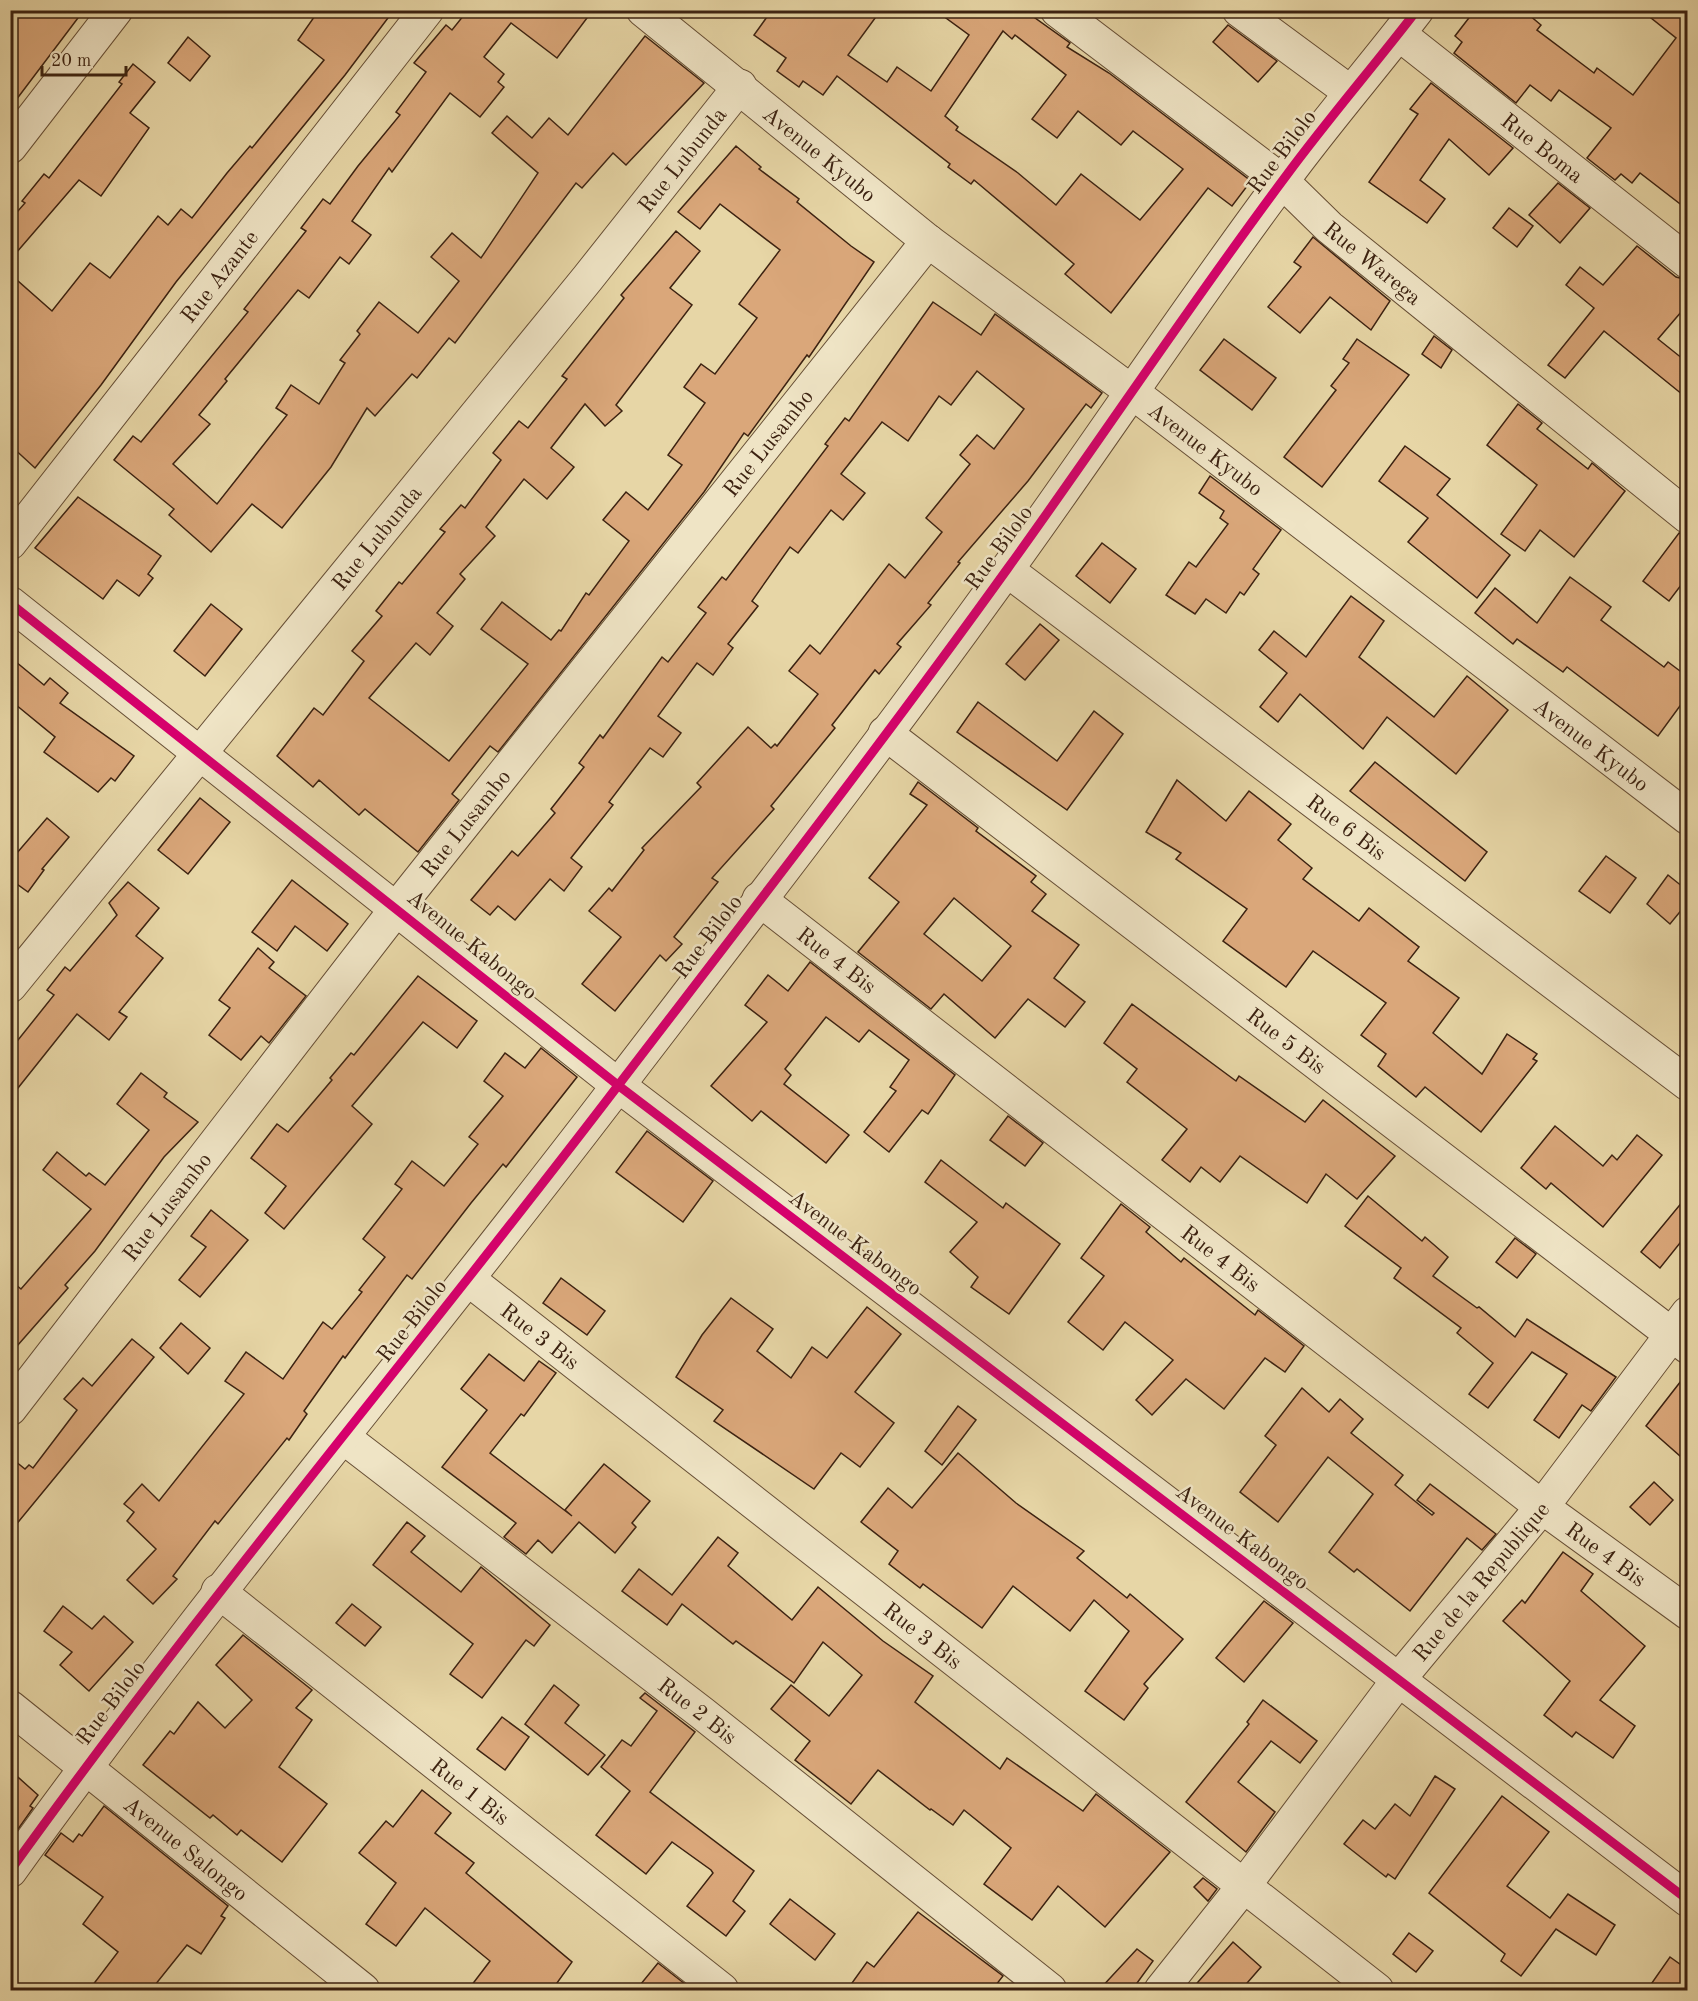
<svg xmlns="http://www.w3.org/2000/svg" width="1698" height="2001" font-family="'Old Standard TT',serif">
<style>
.building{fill:#daa77a;stroke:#3c2211;stroke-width:1.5;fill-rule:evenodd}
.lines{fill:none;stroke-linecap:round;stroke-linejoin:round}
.minor-casing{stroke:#674f36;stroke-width:35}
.minor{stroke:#efe4c5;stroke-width:33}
.cycleway-casing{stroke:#efe4c5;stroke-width:13}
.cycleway{stroke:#d6006c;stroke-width:9}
.labels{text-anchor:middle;stroke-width:5;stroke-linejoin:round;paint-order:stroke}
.street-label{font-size:22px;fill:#3c2211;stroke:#efe4c5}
</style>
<rect width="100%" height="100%" fill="#e7d6a6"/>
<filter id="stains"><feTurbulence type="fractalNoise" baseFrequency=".00333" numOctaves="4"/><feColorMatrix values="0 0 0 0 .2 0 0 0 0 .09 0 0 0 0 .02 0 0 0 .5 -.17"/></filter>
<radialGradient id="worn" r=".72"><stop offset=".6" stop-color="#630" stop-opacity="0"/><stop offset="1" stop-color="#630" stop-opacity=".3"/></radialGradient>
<g class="building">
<polygon points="10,10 84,10 10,108"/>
<polygon points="319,10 394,10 345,75 176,282 101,385 35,468 10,445 10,274 52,311 90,263 110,278 158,216 168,225 181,209 192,218 227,173 250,146 252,148 324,60 298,40"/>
<polygon points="468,10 593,10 557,58 511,23 484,57 504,74 498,82 504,87 480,117 450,93 392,172 389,168 352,221 371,235 349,264 340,257 309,298 298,290 225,379 227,381 199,415 210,424 173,464 217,504 287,415 276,408 291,385 319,404 345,363 340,360 360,334 357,331 379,302 418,333 459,281 431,257 452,233 481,258 538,173 492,133 507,116 532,138 549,118 568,135 645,36 704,83 626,165 613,153 582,188 576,183 455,343 449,338 417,378 412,374 375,416 367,408 331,467 282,528 252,504 211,552 169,515 174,509 114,460 133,436 141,442 248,312 244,309 306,231 301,228 323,199 330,204 358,166 400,115 396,112 426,72 414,63 446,25 452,30"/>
<path d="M772,10h109l-33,45 39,27 10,-15 34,24 38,-56 -34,-25h99l-3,5 39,28 -3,4 42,26 142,108 -19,25 -24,-18 -97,125 -46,-39 9,-10 -100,-84 -3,4 -23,-17 2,-3 -113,-88 -14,19 -20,-14 -4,6 -22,-16 9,-13 -32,-23zM1003,31l9,8 3,-4 51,40 -34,44 25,19 21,-27 43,34 12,-14 50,38 -43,51 -59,-46 -25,31 -38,-32 -62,-43 2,-3 -13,-11z"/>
<polygon points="1475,10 1523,10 1541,25 1537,30 1594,73 1597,68 1633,95 1676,38 1641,10 1688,10 1688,210 1640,173 1632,183 1621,174 1615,180 1587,158 1611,128 1559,90 1551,101 1530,85 1516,103 1454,53 1462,42 1455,36"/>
<polygon points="1228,25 1277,61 1258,82 1213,42"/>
<polygon points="188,37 210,56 190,81 168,63"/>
<polygon points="133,64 155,82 130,113 149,128 101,196 79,180 10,260 10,220 25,203 22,201 44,174 49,178 122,84 119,82"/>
<polygon points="1431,83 1513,148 1489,175 1449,139 1420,180 1445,199 1427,223 1369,182 1418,114 1410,109"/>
<polygon points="736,146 761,167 759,169 799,199 797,202 851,246 874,262 809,357 807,355 748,436 744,433 704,492 498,752 490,746 452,794 459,800 418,852 365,809 359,815 319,780 313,787 277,756 314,708 323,715 364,661 352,651 382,616 376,611 399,582 402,584 445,532 440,529 461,505 465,508 501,460 493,453 519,421 528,428 567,379 562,376 624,298 621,295 676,231 700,251 670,288 692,305 616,405 622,411 605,426 585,404 551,448 574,467 547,499 524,479 486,527 495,536 460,574 465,579 437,613 453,626 430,655 416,643 369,698 449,761 528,664 481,629 502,602 551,640 559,630 561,631 586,593 589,595 629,541 603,520 626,492 648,510 682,465 668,455 705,403 684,387 701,364 715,374 757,318 739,304 780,250 720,204 700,229 678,212"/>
<polygon points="1558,183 1590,208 1560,243 1529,215"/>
<polygon points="1509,208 1533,226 1517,247 1493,228"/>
<polygon points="1313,237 1390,301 1371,330 1330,297 1300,333 1268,307 1301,267 1294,262"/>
<polygon points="1637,246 1676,277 1688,280 1688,304 1658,339 1688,363 1688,399 1604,331 1565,378 1548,365 1594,308 1566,285 1580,267 1603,285"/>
<polygon points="933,302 981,335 995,314 1102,393 1091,408 1086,404 1028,481 958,562 960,563 928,603 931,605 897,644 901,647 879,674 875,670 832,725 835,728 771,806 774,809 712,878 718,882 674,937 682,944 666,961 660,955 615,1011 582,984 621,937 589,911 609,888 612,891 644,850 642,848 701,787 697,783 748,727 771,748 775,744 777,746 818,694 789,671 810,645 820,654 889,564 905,578 942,532 926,518 970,464 960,455 977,435 994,449 1024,409 977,371 951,405 939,396 908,441 882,422 841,474 865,493 843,520 831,510 798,553 790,547 752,601 758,606 728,644 733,648 713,675 697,663 658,716 681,733 663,757 650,748 609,802 613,805 571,858 582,867 564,891 550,879 515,920 498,906 490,915 471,900 512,851 518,856 555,813 551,809 584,767 579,763 600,735 603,738 662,657 668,662 706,613 698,607 722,577 726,580 828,446 825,444 845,418 849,421"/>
<polygon points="1434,336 1452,350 1441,368 1422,354"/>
<polygon points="1224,339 1276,378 1252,410 1200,370"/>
<polygon points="1357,339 1409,375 1322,487 1284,457 1336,390 1331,386 1349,363 1343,359"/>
<polygon points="1518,404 1542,423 1537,429 1588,469 1592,463 1625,491 1574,557 1540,530 1525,551 1501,534 1537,485 1487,445"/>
<polygon points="1405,446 1450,479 1437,495 1510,555 1477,598 1408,542 1428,518 1379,481"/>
<polygon points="1210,476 1281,530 1253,569 1259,574 1244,595 1240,592 1226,613 1206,599 1195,614 1166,595 1189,562 1196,567 1228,524 1220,518 1224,511 1199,493"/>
<polygon points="78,497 161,556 148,574 153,578 139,596 117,580 103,599 35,548"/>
<polygon points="1679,533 1688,535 1688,576 1669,601 1643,581"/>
<polygon points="1102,543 1136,569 1110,603 1076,576"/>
<polygon points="1570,577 1611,607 1601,620 1664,667 1668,662 1688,677 1688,695 1658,736 1567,667 1563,672 1517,639 1513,644 1475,613 1495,588 1537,623"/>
<polygon points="1351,596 1384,621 1359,657 1434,717 1467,676 1508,710 1456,774 1387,717 1363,749 1300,694 1278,722 1260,707 1287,673 1259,650 1274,631 1306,657"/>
<polygon points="211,604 242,629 205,676 174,651"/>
<polygon points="1040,624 1059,640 1025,680 1006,664"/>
<polygon points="10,657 44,685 50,678 68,693 60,703 134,756 115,781 111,778 98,792 44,752 55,737 10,700"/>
<polygon points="978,702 1057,761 1094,711 1123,734 1067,810 957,732"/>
<polygon points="1375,762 1487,852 1465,881 1350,791"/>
<polygon points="1177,780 1226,821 1249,791 1291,824 1278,840 1312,868 1303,879 1359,921 1369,908 1419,947 1408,961 1459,998 1433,1033 1482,1074 1507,1034 1537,1054 1533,1059 1537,1061 1481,1132 1425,1087 1416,1097 1378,1066 1386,1054 1361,1035 1386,1003 1313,951 1286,987 1223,941 1247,909 1176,859 1181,853 1146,832"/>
<path d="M918,782l60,46 -2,3 60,45 -5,6 15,12 -14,17 47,34 -25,33 31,24 -20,25 -37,-28 -33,39 -51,-44 -13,15 -73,-57 41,-50 -30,-24 58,-73 -17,-11zM954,898l57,48 -29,35 -58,-47z"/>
<polygon points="200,798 230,822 188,874 158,850"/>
<polygon points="47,818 69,837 42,869 44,870 28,892 10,879 10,861"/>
<polygon points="1606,856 1636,878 1610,913 1579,891"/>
<polygon points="1668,875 1688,891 1688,902 1670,924 1647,904"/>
<polygon points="292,880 348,924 327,951 295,926 277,951 252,932"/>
<polygon points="128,882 159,908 136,936 163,958 119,1012 127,1017 109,1040 77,1014 10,1098 10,1050 54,995 47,990 65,967 70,971 117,915 109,903"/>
<polygon points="258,948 274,962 269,968 306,996 269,1043 261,1036 241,1060 209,1035 230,1008 219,1000"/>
<polygon points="810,962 955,1075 928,1114 922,1110 889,1152 864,1132 896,1091 890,1087 909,1060 869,1030 859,1042 826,1017 785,1069 791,1075 784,1084 849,1135 826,1163 761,1111 752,1121 711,1086 767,1022 745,1005 768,975 788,991"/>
<polygon points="418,976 477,1021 457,1048 423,1022 352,1106 372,1124 284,1229 265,1213 286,1186 251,1158 277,1124 288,1132 332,1080 330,1078 351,1053 354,1055"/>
<polygon points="1132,1004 1236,1081 1239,1076 1305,1122 1323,1100 1395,1156 1357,1199 1326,1174 1307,1203 1240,1156 1220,1182 1201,1167 1190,1182 1162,1160 1187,1129 1127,1082 1137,1069 1104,1043"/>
<polygon points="541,1048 577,1077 506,1167 503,1164 471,1203 412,1279 407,1275 345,1358 343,1356 304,1411 307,1414 289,1440 287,1438 218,1524 215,1521 173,1576 177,1579 153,1604 127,1580 156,1549 127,1521 134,1512 124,1504 142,1484 159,1501 244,1394 225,1381 246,1352 283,1379 323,1322 332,1329 362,1292 359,1290 385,1257 363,1239 402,1189 395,1184 412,1161 444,1186 478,1144 469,1137 503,1096 484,1081 505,1053 525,1068"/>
<polygon points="141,1073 167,1093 164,1097 198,1122 164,1157 95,1251 65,1285 68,1288 10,1354 10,1280 21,1289 91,1209 43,1170 57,1152 86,1176 89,1173 105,1185 149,1130 117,1104"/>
<polygon points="1008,1116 1043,1143 1025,1166 990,1140"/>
<polygon points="1555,1126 1603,1166 1612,1155 1617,1160 1637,1135 1662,1155 1603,1227 1551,1183 1546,1189 1521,1168"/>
<polygon points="647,1131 713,1181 683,1222 616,1172"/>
<polygon points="941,1160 1003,1208 1006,1203 1060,1244 1009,1314 971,1287 978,1277 950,1252 977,1222 925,1182"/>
<polygon points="1688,1195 1688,1233 1660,1268 1641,1252"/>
<polygon points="1368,1196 1422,1241 1425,1237 1448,1257 1433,1276 1477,1308 1479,1307 1515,1337 1527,1319 1616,1377 1591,1411 1582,1405 1559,1438 1534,1420 1567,1374 1532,1352 1488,1408 1469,1394 1493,1363 1457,1333 1461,1328 1394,1278 1401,1268 1345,1226"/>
<polygon points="1121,1204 1150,1227 1146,1232 1181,1262 1184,1258 1255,1315 1258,1310 1304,1346 1285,1372 1265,1358 1224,1409 1186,1379 1152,1415 1136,1400 1173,1360 1125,1322 1103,1350 1068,1322 1104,1276 1081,1258"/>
<polygon points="211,1210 248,1240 200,1297 179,1280 206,1247 191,1236"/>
<polygon points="1515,1238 1536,1254 1517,1278 1496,1262"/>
<polygon points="561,1278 605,1311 587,1335 543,1303"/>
<polygon points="731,1298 773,1329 757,1351 791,1378 812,1347 827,1358 867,1307 901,1334 855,1392 894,1423 860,1467 841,1453 814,1489 714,1421 723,1410 676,1377 702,1335"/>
<polygon points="181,1323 210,1348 188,1374 160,1348"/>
<polygon points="132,1339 154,1357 10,1532 10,1457 25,1469 29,1465 33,1468 77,1410 64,1399 83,1378 92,1386"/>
<polygon points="489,1354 524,1381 539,1361 556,1373 524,1416 521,1414 490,1453 572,1516 565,1510 604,1464 650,1501 632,1523 636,1527 615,1553 579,1522 552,1553 538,1540 526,1554 504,1537 516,1523 442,1467 487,1410 461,1389"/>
<polygon points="1688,1372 1688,1463 1646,1426"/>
<polygon points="1302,1388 1329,1412 1340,1399 1363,1419 1351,1433 1403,1475 1395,1485 1432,1515 1434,1513 1417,1500 1430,1484 1496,1534 1482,1550 1467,1538 1410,1611 1357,1569 1354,1572 1329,1552 1373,1494 1328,1457 1278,1522 1240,1492 1276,1445 1265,1436"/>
<polygon points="958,1406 976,1420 942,1465 925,1451"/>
<polygon points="958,1453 1016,1503 1084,1551 1077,1558 1127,1598 1130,1594 1183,1639 1144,1684 1148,1688 1124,1720 1085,1691 1129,1631 1094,1600 1070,1631 1013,1586 982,1628 923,1584 920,1588 889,1564 898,1551 861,1522 888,1488 912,1508"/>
<polygon points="1654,1482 1673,1500 1650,1525 1630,1507"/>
<polygon points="407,1522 425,1536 411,1552 461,1592 481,1567 550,1625 534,1646 526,1640 482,1698 450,1674 473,1644 373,1565"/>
<polygon points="718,1537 738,1553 728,1566 792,1620 818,1587 883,1641 933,1676 915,1702 1000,1769 1007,1758 1083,1811 1096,1794 1170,1852 1105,1927 1058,1886 1032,1920 984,1884 1011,1848 964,1810 953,1825 931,1809 930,1810 878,1770 851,1804 795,1760 810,1741 771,1709 791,1685 829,1716 862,1675 823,1642 794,1683 736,1641 733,1644 682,1604 667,1625 622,1591 639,1569 672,1595"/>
<polygon points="1563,1552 1593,1574 1581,1591 1645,1646 1600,1700 1635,1726 1613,1758 1576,1732 1572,1737 1544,1715 1570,1681 1503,1621 1522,1600 1525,1603"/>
<polygon points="1264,1601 1293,1623 1244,1682 1216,1658"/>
<polygon points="352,1604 381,1627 365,1646 336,1623"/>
<polygon points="63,1606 92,1629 104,1616 133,1642 89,1691 60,1665 72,1652 44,1631"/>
<polygon points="243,1635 312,1690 296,1708 312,1720 279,1767 327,1804 282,1862 241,1830 237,1835 213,1815 210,1818 143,1765 170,1731 174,1734 198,1702 225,1728 252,1700 216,1665"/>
<polygon points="554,1685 579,1705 565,1723 605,1755 588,1775 525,1724"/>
<polygon points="645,1693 695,1732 650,1792 754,1871 733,1901 745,1911 726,1936 687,1906 713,1873 711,1870 672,1842 646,1874 596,1835 630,1791 601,1767 622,1740 631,1746 657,1711 640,1698"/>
<polygon points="1263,1700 1317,1741 1300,1763 1271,1741 1238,1782 1275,1812 1246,1852 1186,1802 1249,1724 1247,1722"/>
<polygon points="502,1717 529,1737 505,1770 477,1749"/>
<polygon points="10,1770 38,1795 30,1806 33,1808 16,1832 12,1829 10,1831"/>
<polygon points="1435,1776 1455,1789 1395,1879 1388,1874 1386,1877 1344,1844 1363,1820 1375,1829 1395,1804 1410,1816"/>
<polygon points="422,1790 451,1813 435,1833 474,1863 466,1873 572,1962 552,1990 468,1990 490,1961 425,1908 396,1946 366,1924 396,1883 359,1853 386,1821 393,1827"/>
<polygon points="1502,1796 1549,1832 1507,1886 1550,1918 1568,1894 1615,1925 1596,1955 1556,1929 1521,1976 1501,1961 1505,1954 1429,1893"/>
<polygon points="104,1806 228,1906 221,1916 225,1918 201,1954 187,1945 151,1990 89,1990 118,1952 83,1924 103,1897 45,1855 61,1833 73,1842 79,1834 82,1836"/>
<polygon points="1203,1878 1217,1889 1208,1901 1194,1887"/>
<polygon points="790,1899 835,1934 815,1960 770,1924"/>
<polygon points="918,1912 1003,1976 992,1990 847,1990 867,1962 874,1967"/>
<polygon points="1409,1933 1433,1951 1416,1972 1393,1954"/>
<polygon points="1233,1942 1261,1967 1241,1990 1191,1990"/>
<polygon points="1137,1949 1153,1961 1132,1990 1099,1990"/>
<polygon points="1670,1957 1688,1970 1688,1990 1647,1990"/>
<polygon points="658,1963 685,1984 692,1990 636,1990"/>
</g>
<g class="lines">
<g class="minor-casing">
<g id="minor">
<path id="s1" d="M643,10l285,231 204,151 556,426"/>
<path id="s2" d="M1057,10l225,171 47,46 359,290"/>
<polyline points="1239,10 1350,92"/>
<path id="s3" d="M1399,34l289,228"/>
<polyline points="10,147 116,10"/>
<path id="s4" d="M10,543l417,-533"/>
<path id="s5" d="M1007,570l681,514"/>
<polyline points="10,603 619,1086 1688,1900"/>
<path id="s6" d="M885,733l803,614"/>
<path id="s7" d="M759,899l783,608 146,106"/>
<path id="s8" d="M10,986l577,-707 153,-193"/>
<path id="s9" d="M468,1279l909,711"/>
<path id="s10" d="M10,1409l387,-501 531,-667"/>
<path id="s11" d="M343,1437l359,276 348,277"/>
<path id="s12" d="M218,1591l504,399"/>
<path id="s13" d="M10,1707l353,283"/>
<path d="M10,1871c194,-270 409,-524 610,-788 131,-171 263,-341 388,-515 94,-130 182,-264 278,-392 42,-57 88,-110 131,-166"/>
<path id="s14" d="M1161,1990l82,-103 156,-208 143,-172 146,-194"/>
</g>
</g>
<use href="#minor" class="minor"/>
<g class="cycleway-casing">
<g id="cycleway">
<polyline points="10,603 619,1086 1688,1900"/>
<path d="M10,1871c194,-270 409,-524 610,-788 131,-171 263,-341 388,-515 94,-130 182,-264 278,-392 42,-57 88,-110 131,-166"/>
</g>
</g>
<use href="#cycleway" class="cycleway"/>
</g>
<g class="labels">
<g class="street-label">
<text dy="8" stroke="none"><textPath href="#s3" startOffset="183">Rue Boma</textPath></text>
<text transform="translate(1281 151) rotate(-53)" y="8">Rue Bilolo</text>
<text dy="8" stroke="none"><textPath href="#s1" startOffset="228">Avenue Kyubo</textPath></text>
<text dy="8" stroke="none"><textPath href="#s8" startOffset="1065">Rue Lubunda</textPath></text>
<text dy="8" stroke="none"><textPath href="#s2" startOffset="405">Rue Warega</textPath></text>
<text dy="8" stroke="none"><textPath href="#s4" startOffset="339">Rue Azante</textPath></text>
<text dy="8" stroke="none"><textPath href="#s10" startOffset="1228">Rue Lusambo</textPath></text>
<text dy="8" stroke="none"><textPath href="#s1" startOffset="714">Avenue Kyubo</textPath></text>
<text dy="8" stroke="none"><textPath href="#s8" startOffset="579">Rue Lubunda</textPath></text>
<text transform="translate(998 547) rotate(-54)" y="8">Rue Bilolo</text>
<text dy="8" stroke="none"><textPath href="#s1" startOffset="1200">Avenue Kyubo</textPath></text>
<text dy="8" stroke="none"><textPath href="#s10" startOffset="742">Rue Lusambo</textPath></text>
<text dy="8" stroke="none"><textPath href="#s5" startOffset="426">Rue 6 Bis</textPath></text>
<text transform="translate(707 936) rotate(-53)" y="8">Rue Bilolo</text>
<text transform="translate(473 944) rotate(39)" y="8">Avenue Kabongo</text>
<text dy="8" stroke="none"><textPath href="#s7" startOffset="99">Rue 4 Bis</textPath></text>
<text dy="8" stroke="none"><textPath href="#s6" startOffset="506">Rue 5 Bis</textPath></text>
<text dy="8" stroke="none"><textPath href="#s10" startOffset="256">Rue Lusambo</textPath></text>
<text transform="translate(856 1242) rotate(37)" y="8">Avenue Kabongo</text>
<text dy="8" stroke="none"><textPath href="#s7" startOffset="585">Rue 4 Bis</textPath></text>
<text transform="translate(411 1320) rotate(-52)" y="8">Rue Bilolo</text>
<text dy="8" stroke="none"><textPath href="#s9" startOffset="92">Rue 3 Bis</textPath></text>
<text transform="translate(1243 1536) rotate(37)" y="8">Avenue Kabongo</text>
<text dy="8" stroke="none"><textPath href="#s7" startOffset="1071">Rue 4 Bis</textPath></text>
<text dy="8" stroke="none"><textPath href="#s14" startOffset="519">Rue de la Republique</textPath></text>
<text dy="8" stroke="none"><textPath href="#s9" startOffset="578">Rue 3 Bis</textPath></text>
<text transform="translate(110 1702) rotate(-53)" y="8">Rue Bilolo</text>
<text dy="8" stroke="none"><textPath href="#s11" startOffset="448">Rue 2 Bis</textPath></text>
<text dy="8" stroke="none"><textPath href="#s12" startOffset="322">Rue 1 Bis</textPath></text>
<text dy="8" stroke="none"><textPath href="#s13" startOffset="226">Avenue Salongo</textPath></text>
</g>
</g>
<rect width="1698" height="2001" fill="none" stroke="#e7d6a6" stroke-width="36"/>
<rect x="12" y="12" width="1674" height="1977" fill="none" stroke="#3c2211" stroke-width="3"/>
<rect x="18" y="18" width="1662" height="1965" fill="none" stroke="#3c2211" stroke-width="1.5"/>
<path d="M42 66v9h84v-9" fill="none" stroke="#3c2211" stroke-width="3"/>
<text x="51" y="66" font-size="18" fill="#3c2211" stroke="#efe4c5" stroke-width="4.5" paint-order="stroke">20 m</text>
<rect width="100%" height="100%" filter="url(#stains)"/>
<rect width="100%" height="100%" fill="url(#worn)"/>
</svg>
